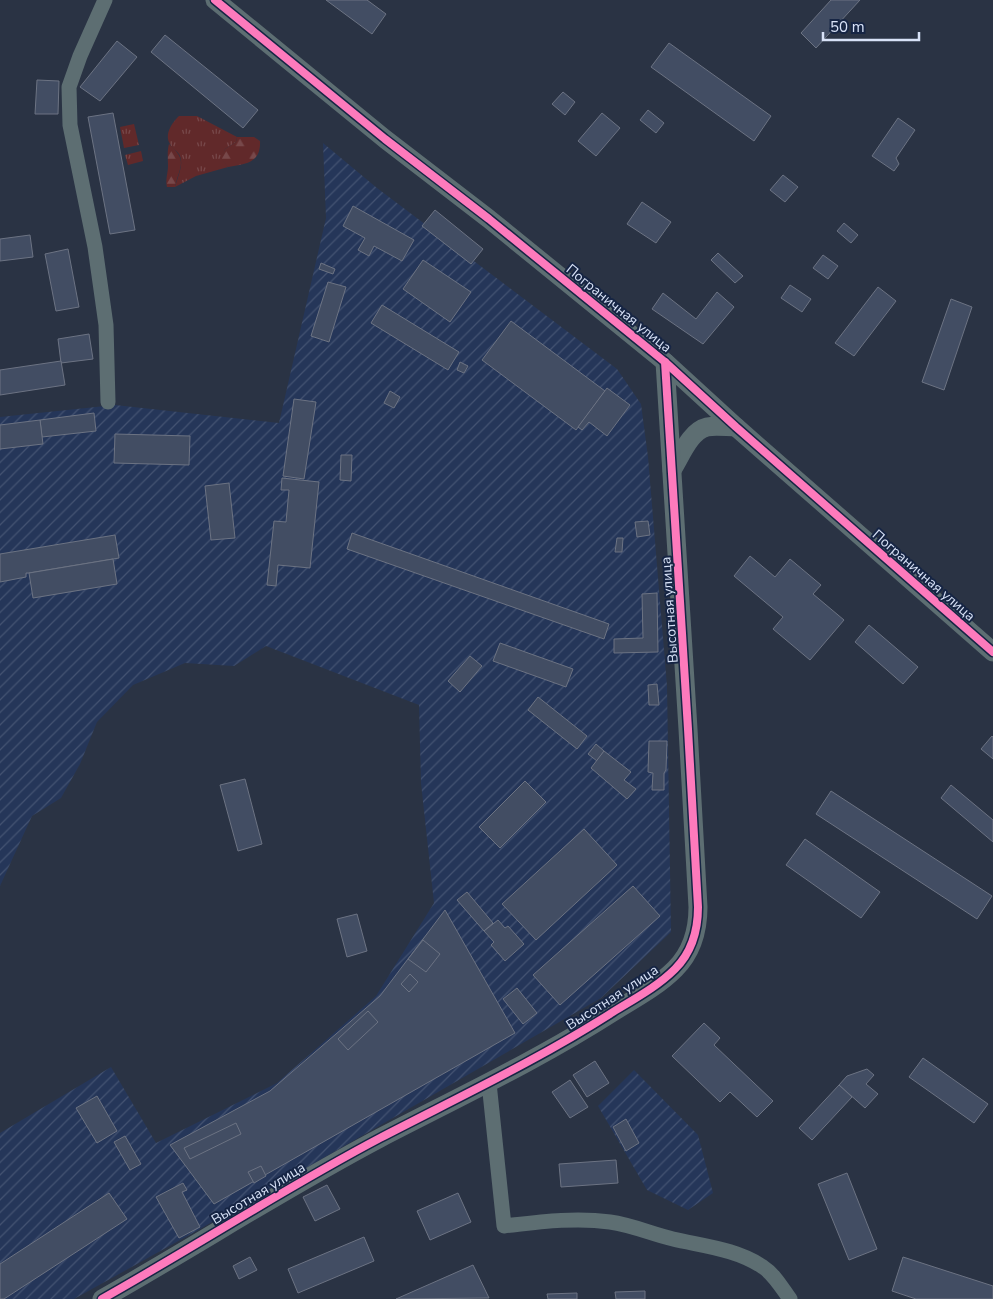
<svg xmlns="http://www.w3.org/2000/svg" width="993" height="1299" font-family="'Nunito Sans',sans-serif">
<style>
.industrial{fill:url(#industrial-furrows)}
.grass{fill:url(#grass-tufts)}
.forest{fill:url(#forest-firs)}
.building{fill:#424d63;stroke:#6c7383}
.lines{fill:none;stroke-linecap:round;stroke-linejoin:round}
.minor{stroke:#5d6e72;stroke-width:15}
.tertiary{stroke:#5d6e72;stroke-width:19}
.cycleway-casing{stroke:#162544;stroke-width:11}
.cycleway{stroke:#fd7abc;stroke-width:8}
.labels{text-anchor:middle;stroke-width:4;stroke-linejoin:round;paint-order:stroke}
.street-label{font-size:14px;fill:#d8e2f7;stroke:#162544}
</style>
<defs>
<pattern id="industrial-furrows" width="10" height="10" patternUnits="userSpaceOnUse" patternTransform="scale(1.25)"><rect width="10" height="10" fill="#253659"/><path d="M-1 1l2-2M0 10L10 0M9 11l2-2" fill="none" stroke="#445372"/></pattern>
<pattern id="grass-tufts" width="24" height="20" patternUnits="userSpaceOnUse" patternTransform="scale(1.25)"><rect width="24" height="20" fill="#61292a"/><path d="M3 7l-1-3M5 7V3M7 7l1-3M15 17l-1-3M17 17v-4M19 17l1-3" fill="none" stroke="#77484a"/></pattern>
<pattern id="forest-firs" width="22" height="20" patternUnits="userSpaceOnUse" patternTransform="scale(1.25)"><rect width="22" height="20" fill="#61292a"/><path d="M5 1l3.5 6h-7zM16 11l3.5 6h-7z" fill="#77484a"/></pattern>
</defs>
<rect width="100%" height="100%" fill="#2a3344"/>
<g class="industrial">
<polygon points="323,143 377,188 617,369 641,404 648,457 667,686 671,932 601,998 200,1229 74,1299 0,1299 0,1133 111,1067 156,1143 277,1083 376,996 434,903 421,783 419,705 266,646 234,666 185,663 133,685 97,722 80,764 61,798 32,816 0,886 0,417 115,405 279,423 326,218"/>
<polygon points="634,1070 698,1135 713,1193 688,1210 647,1190 598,1106"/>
</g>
<g class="grass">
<path d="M179,116h18l40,21 -1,5 -11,7 -3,10 6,8 -32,9 -21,11c2,-9 9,-22 5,-31 -2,-5 -8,-7 -10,-12 -6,-10 2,-21 9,-28z"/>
<polygon points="134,124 139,145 124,148 120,127"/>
<polygon points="141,151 143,161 128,165 125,155"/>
</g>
<g class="forest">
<path d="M237,137h17l6,4c1,22 -14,23 -32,26l-7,-8 4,-10 11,-7z"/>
<path d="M169,144c19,17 11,21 6,43h-8c-2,-7 1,-14 1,-21 0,-9 -1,-14 1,-22z"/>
</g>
<g class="building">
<polygon points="326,0 367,0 386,14 372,34"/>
<polygon points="831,0 860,0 816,48 801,33"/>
<polygon points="165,35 258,110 243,128 151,52"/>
<polygon points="117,41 137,57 100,101 80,87"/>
<polygon points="669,43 771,116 754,141 651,67"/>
<polygon points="37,80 59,81 58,114 35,114"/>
<polygon points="563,92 575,102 565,115 552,104"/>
<polygon points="648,110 664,123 656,133 640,120"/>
<polygon points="113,113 135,230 110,234 88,117"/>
<polygon points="602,113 620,128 596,156 578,141"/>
<polygon points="898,118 915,130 896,158 899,164 894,171 872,156"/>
<polygon points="783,175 798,187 785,202 770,190"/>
<polygon points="642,202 671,222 656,243 627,224"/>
<polygon points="353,206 414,240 402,261 374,246 369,256 358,250 365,238 343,226"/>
<polygon points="435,210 483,249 471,264 422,226"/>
<polygon points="844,223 858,235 851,243 837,231"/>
<polygon points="30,235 33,257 0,261 0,239"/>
<polygon points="68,249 79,307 56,311 45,254"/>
<polygon points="718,253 743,276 735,283 711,260"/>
<polygon points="823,255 838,266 828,279 813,268"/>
<polygon points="423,260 471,292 450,322 403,289"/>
<polygon points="321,263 335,269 333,274 319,269"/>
<polygon points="328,282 346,287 329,342 311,336"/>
<polygon points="790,285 811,299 802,312 781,298"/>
<polygon points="878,287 896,301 854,356 835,343"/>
<polygon points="717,292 734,307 703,344 652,309 663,293 696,319"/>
<polygon points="951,299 972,307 944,390 922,382"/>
<polygon points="382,305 459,352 448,370 371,323"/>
<polygon points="511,321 605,391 576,430 482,360"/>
<polygon points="89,334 93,359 61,363 58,339"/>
<polygon points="61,361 65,385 0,395 0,370"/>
<polygon points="460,362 468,366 464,373 457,370"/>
<polygon points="607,388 630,405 607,436 589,422 582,430 578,427"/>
<polygon points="390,391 400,397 394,408 384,403"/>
<polygon points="294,399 316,402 304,479 283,476"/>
<polygon points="94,413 96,431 42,437 40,420"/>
<polygon points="40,420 43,444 0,449 0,425"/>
<polygon points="115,434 190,436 189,465 114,463"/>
<polygon points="341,455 352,455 351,481 340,480"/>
<polygon points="282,478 319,482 310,568 278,565 276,586 267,585 274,521 286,522 289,490 281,490"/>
<polygon points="229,483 235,538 211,540 205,486"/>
<polygon points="648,521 650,535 637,537 635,522"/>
<polygon points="352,533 609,624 604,639 347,549"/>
<polygon points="115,535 119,558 29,573 26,573 26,577 0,582 0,554"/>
<polygon points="617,538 623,538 622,552 615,552"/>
<polygon points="750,556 775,577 790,559 821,585 813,594 844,620 810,660 773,629 783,617 734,576"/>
<polygon points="113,559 117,584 33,598 29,573"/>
<polygon points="657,593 658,652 614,653 614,639 643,638 642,594"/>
<polygon points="869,625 918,667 903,684 855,642"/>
<polygon points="500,643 573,669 566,687 493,661"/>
<polygon points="470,656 482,666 460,692 448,681"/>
<polygon points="657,684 659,705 649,705 648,685"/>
<polygon points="538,697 587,736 577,749 528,710"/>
<polygon points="992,736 993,737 993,759 981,749"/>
<polygon points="649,741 667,741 666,770 664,773 664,790 652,790 653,773 648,772"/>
<polygon points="596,744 604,751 597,761 588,754"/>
<polygon points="604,751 631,772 624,780 636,789 627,799 591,768"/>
<polygon points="245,779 262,844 238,851 220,785"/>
<polygon points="525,781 546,802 500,848 479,827"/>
<polygon points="951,785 993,820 993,842 941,798"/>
<polygon points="831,791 992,896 977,919 816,814"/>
<polygon points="584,829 617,865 536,940 502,904"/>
<polygon points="805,839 880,892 861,918 786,865"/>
<polygon points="633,886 660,916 560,1005 533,975"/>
<polygon points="467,892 493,923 484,931 457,900"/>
<polygon points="445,910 515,1033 214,1204 170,1145 270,1091 380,996"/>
<polygon points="357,914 367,951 347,957 337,919"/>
<polygon points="498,920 505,928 508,926 524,944 505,961 491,945 494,942 484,931"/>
<polygon points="423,940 440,954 426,972 408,959"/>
<polygon points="410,974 418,982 409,992 401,984"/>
<polygon points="517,988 537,1013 523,1024 503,999"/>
<polygon points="368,1011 378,1022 348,1050 338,1039"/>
<polygon points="704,1023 720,1038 714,1045 773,1101 757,1117 730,1092 720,1102 672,1056"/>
<polygon points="923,1058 988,1104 974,1123 909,1077"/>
<polygon points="595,1061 609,1083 587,1097 573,1075"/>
<polygon points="867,1069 874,1075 866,1084 878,1094 865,1108 839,1085 847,1076"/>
<polygon points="570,1080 588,1107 570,1118 552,1092"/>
<polygon points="839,1085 852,1097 812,1140 799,1128"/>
<polygon points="97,1096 117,1131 97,1143 76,1108"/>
<polygon points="626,1119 639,1143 626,1151 613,1127"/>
<polygon points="236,1123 241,1134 190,1159 184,1148"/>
<polygon points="125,1136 141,1164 130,1170 114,1142"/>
<polygon points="616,1160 618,1183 561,1187 559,1164"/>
<polygon points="261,1166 266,1176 254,1183 248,1172"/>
<polygon points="847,1173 877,1249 849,1260 818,1184"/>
<polygon points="183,1183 187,1190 182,1192 200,1227 179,1238 156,1197"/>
<polygon points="327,1185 340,1209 315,1221 303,1197"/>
<polygon points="109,1193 127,1219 4,1299 0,1299 0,1264"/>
<polygon points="458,1193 471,1222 430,1240 417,1211"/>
<polygon points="364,1237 374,1261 298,1293 288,1269"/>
<polygon points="250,1257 257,1270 239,1279 233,1266"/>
<polygon points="903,1257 993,1286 993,1299 916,1299 892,1291"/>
<polygon points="473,1265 489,1298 396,1299"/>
<polygon points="645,1291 645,1299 616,1299 615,1292"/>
<polygon points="577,1293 577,1299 548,1299 547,1294"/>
</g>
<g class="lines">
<g class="minor">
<polyline points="105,0 80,56 69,87 70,125 95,247 106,325 108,402"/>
<path d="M489,1083l15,143c35,-4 71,-9 106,-4 22,3 42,12 63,17 30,7 64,10 90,28 11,7 19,21 27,32"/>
</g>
<g class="tertiary">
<polyline points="215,0 385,139 489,219 665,362 736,427 993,652"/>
<path d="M672,470c9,-14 18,-39 35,-43 9,-2 20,0 29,0"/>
<path d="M102,1299c94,-53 183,-111 278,-161 79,-41 158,-78 233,-126 21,-13 44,-25 62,-43 17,-17 23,-38 23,-62l-10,-178 -23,-367"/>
</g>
<g class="cycleway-casing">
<g id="cycleway">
<polyline points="215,0 385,139 489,219 665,362 736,427 993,652"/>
<path d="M102,1299c94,-53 183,-111 278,-161 79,-41 158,-78 233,-126 21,-13 44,-25 62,-43 17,-17 23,-38 23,-62l-10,-178 -23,-367"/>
</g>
</g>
<use href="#cycleway" class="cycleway"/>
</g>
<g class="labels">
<g class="street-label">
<text transform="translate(619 308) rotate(39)" y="5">Пограничная улица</text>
<text transform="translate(924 575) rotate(41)" y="5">Пограничная улица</text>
<text transform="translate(669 610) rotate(-94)" y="5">Высотная улица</text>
<text transform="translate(612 997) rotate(-33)" y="5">Высотная улица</text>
<text transform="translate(258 1193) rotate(-31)" y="5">Высотная улица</text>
</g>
</g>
<path d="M823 32v8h96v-8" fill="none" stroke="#d8e2f7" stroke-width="2.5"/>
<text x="830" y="32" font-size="15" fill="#d8e2f7" stroke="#162544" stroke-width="4" paint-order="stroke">50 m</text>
</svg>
